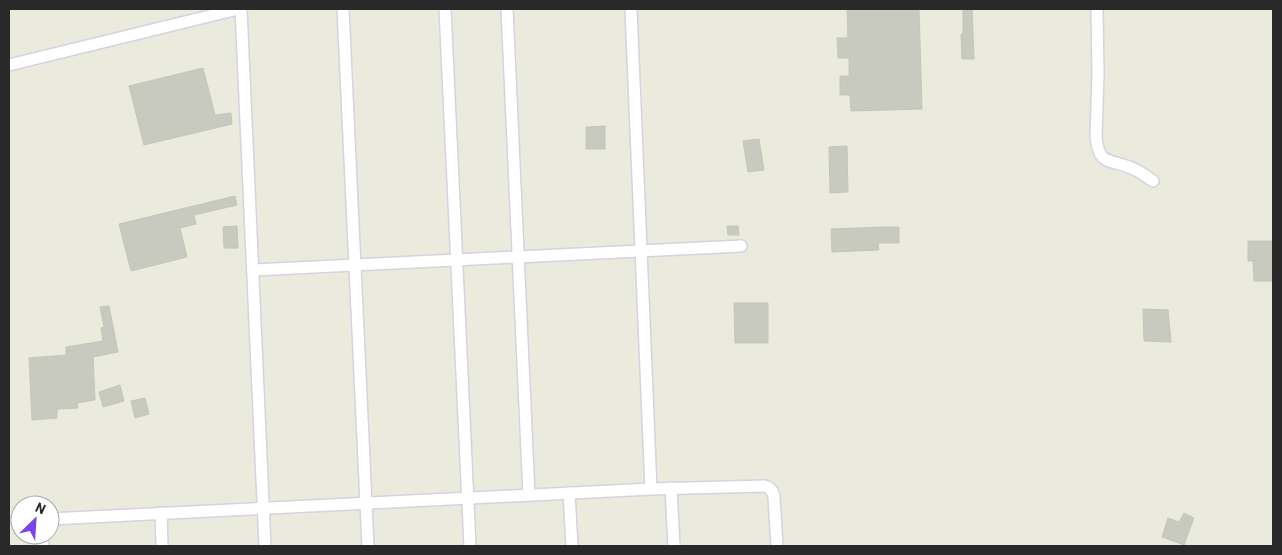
<svg xmlns="http://www.w3.org/2000/svg" width="1282" height="555" font-family="Barlow,sans-serif">
<style>
.building{fill:#c8c9bf;stroke:#c4c6b6}
.lines{fill:none;stroke-linecap:round;stroke-linejoin:round}
.minor-casing{stroke:#d6d2e1;stroke-width:14}
.minor{stroke:#fff;stroke-width:11}
</style>
<rect width="100%" height="100%" fill="#eaebdc"/>
<g class="building">
<polygon points="847,9 919,9 922,109 851,111 850,95 840,95 840,76 849,76 849,58 838,58 837,38 848,38"/>
<polygon points="963,9 972,9 974,59 962,59 961,34 963,34"/>
<polygon points="203,68 215,115 231,113 232,124 144,145 129,86"/>
<polygon points="605,126 605,149 586,149 586,127"/>
<polygon points="759,139 764,170 748,172 743,141"/>
<polygon points="847,146 848,192 830,193 829,147"/>
<polygon points="235,196 237,205 194,215 196,224 180,228 187,257 131,271 119,224"/>
<polygon points="237,226 238,248 224,248 223,227"/>
<polygon points="727,226 738,226 739,235 728,235"/>
<polygon points="881,227 899,227 899,243 878,243 879,250 832,252 831,229"/>
<polygon points="1248,241 1273,241 1273,281 1254,281 1253,261 1248,261"/>
<polygon points="734,303 768,303 768,343 735,343"/>
<polygon points="109,306 118,352 93,357 95,400 77,403 78,408 57,409 57,418 32,420 29,358 66,355 66,347 103,341 101,328 104,327 100,307"/>
<polygon points="1143,309 1168,310 1171,342 1144,341"/>
<polygon points="120,385 124,401 103,407 99,392"/>
<polygon points="145,398 149,414 135,418 131,401"/>
<polygon points="1184,513 1194,518 1184,545 1162,537 1168,518 1179,522"/>
</g>
<g class="lines">
<g class="minor-casing">
<g id="minor">
<polyline points="241,9 265,546"/>
<polyline points="343,9 368,546"/>
<polyline points="445,9 470,546"/>
<polyline points="507,9 529,495"/>
<polyline points="631,9 651,489"/>
<path d="M1097,9l1,65 -2,63c3,28 12,22 33,30 9,3 16,8 24,14"/>
<polyline points="9,65 238,9"/>
<polyline points="253,270 741,246"/>
<polyline points="671,488 674,546"/>
<polyline points="569,493 572,546"/>
<polyline points="161,513 162,546"/>
<path d="M50,519l601,-30 113,-3c6,1 9,5 10,11l3,49"/>
<polyline points="42,535 43,546"/>
</g>
</g>
<use href="#minor" class="minor"/>
</g>
<rect width="1282" height="555" fill="none" stroke="#292929" stroke-width="20"/>
<g transform="translate(35 520) rotate(25)"><circle r="24" fill="#ffffff" stroke="#a9a9a9"/>
<path d="M0-4L9 19L0 12L-9 19Z" fill="#7647ed"/>
<text y="-8" font-size="14" font-weight="bold" text-anchor="middle" fill="#292929">N</text>
</g>
</svg>
